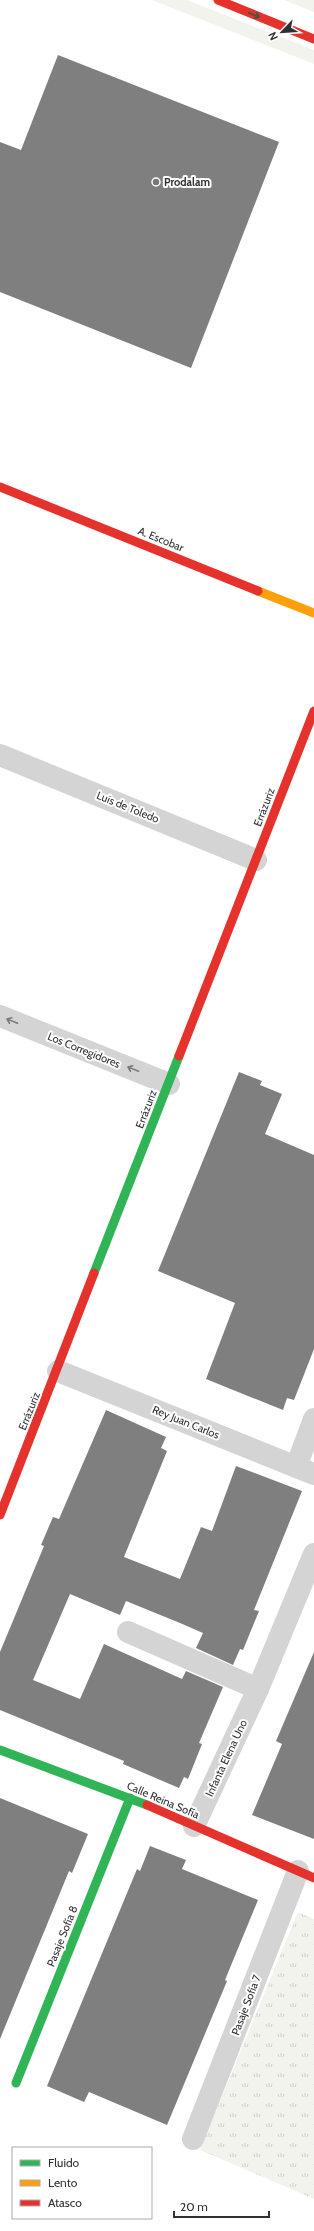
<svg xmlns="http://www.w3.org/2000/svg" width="314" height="2231" font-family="Cabin,sans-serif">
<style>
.green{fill:#f1f3ec}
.park{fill:url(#park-tufts)}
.building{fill:#7f7f7f}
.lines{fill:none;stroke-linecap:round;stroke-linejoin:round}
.street{stroke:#d4d4d4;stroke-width:22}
.fast{stroke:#30b455;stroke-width:9}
.slow{stroke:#ff9f0a;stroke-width:9}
.jam{stroke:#e5322d;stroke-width:9}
.oneway{stroke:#305e3d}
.oneway2{stroke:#7a7a7a}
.poi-dot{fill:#787878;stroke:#fff;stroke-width:1.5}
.labels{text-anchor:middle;stroke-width:4;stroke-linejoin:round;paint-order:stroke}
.poi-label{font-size:11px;font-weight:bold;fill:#303030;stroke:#fff;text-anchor:start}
.street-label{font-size:11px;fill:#303030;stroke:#fff}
</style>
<defs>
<pattern id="park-tufts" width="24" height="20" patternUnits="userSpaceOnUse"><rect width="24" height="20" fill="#f1f3ec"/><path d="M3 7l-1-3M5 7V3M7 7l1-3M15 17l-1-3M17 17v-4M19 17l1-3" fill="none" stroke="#cfd1cb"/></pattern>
</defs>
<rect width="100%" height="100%" fill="#fff"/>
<g class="green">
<polygon points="152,0 187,0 314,50 314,64"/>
<polygon points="284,0 314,0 314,12"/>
</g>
<polygon class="park" points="298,1912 314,1919 314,2199 200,2150"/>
<g class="building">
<polygon points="58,55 279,142 191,368 0,292 0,142 21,150"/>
<polygon points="239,1072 262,1081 260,1085 282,1094 265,1134 314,1155 314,1349 294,1400 287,1398 283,1410 206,1379 235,1303 158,1271"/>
<polygon points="106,1410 166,1437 161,1448 167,1451 124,1557 180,1579 201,1527 212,1531 236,1466 302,1491 254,1610 259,1611 243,1650 240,1649 233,1665 196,1648 203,1633 180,1623 126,1601 120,1615 70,1594 33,1680 80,1699 104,1644 182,1679 186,1671 223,1687 199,1743 202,1744 188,1779 184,1777 179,1788 123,1764 124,1761 0,1710 0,1652 44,1546 41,1545 53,1517 59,1519"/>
<polygon points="314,1652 314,1839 252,1815 282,1744 276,1741"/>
<polygon points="0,1798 88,1834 72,1873 69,1871 0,2039"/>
<polygon points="150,1846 186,1860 182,1869 258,1900 225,1980 227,1981 167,2125 89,2092 84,2102 47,2086 137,1869 140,1871"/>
</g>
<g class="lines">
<g class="street">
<polyline points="0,755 256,860"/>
<polyline points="0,1016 169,1084"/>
<polyline points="58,1371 314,1474"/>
<polyline points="296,1467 314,1419"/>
<polyline points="128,1632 258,1689"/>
<polyline points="194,1826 258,1689 314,1554"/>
<polyline points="193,2139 298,1871"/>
</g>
<g class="fast">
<polyline points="94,1273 179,1056"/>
<polyline points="0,1750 147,1805"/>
<polyline points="16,2083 130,1798"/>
</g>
<polyline class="slow" points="258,591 314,613"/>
<g class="jam">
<polyline points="218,0 314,39"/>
<polyline points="0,487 258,591"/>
<polyline points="179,1056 314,711"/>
<polyline points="0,1515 94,1273"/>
<polyline points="147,1805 314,1878"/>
</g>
</g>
<defs><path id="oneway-shaft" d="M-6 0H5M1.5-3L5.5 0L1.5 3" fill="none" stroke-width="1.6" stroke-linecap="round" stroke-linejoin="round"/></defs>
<use class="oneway" href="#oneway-shaft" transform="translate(254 15) rotate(22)"/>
<g class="oneway2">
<use href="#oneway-shaft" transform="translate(12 1021) rotate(-158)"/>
<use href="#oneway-shaft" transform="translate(133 1069) rotate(-158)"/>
</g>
<circle class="poi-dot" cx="156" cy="182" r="4"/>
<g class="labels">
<g class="poi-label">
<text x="164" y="186">Prodalam</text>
</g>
<g class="street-label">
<text transform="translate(161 539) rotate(22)" y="4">A. Escobar</text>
<text transform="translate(128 807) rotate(22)" y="4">Luis de Toledo</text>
<text transform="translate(264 807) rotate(-69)" y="4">Errázuriz</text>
<text transform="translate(84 1050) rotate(22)" y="4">Los Corregidores</text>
<text transform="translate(146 1109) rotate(-69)" y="4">Errázuriz</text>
<text transform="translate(29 1411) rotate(-68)" y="4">Errázuriz</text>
<text transform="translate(186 1422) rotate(22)" y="4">Rey Juan Carlos</text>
<text transform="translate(226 1758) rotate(-65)" y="4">Infanta Elena Uno</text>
<text transform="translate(163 1800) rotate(23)" y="4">Calle Reina Sofía</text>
<text transform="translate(62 1936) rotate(-68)" y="4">Pasaje Sofía 8</text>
<text transform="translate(246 2005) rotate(-69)" y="4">Pasaje Sofía 7</text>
</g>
</g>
<rect x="12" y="2147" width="140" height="72" fill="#ffffff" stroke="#acacac"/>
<rect x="20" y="2160" width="20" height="6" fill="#30b455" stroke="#acacac"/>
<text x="48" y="2167" font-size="12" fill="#303030">Fluido</text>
<rect x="20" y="2180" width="20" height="6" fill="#ff9f0a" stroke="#acacac"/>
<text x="48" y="2187" font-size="12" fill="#303030">Lento</text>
<rect x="20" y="2200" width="20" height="6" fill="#e5322d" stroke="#acacac"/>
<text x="48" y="2207" font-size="12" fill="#303030">Atasco</text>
<g transform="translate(282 32) rotate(245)" stroke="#ffffff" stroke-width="3" paint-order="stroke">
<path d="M0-3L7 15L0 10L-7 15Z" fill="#303030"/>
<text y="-6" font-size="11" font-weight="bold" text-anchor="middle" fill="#303030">N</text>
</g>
<path d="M174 2211v6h95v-6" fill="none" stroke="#303030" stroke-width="2"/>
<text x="180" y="2211" font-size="12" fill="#303030" stroke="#ffffff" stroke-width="3" paint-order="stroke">20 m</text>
</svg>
